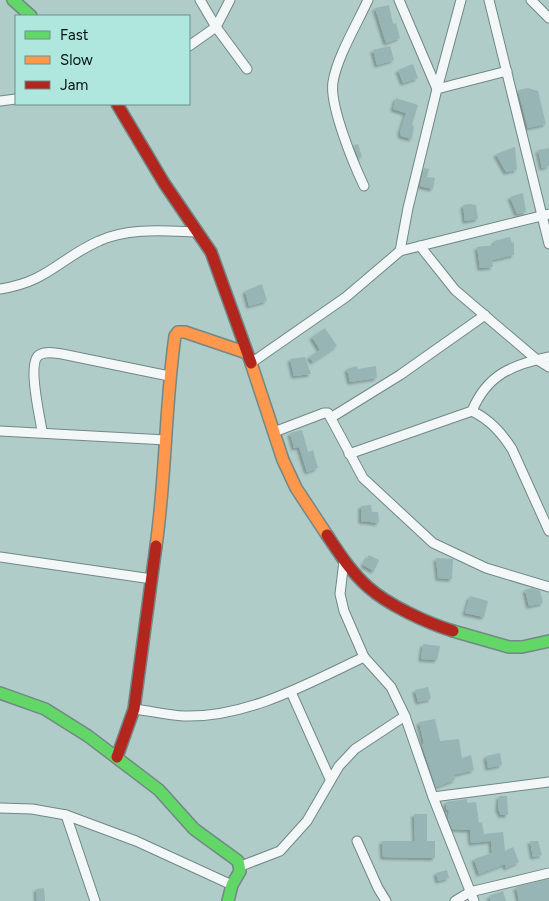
<svg xmlns="http://www.w3.org/2000/svg" width="549" height="901" font-family="Figtree,sans-serif">
<style>
.building{fill:#98b5b5;filter:url(#shadow)}
.lines{fill:none;stroke-linecap:round;stroke-linejoin:round}
.street-casing{stroke:#718885;stroke-width:11}
.fast-casing{stroke:#718885;stroke-width:14}
.slow-casing{stroke:#718885;stroke-width:14}
.jam-casing{stroke:#718885;stroke-width:14}
.street{stroke:#f3f7f7;stroke-width:9}
.fast{stroke:#63d668;stroke-width:11}
.slow{stroke:#ff974d;stroke-width:11}
.jam{stroke:#b3261e;stroke-width:11}
</style>
<defs>
<filter id="shadow"><feDropShadow dx="-2.5" dy="2.5" stdDeviation="1" flood-color="#0004"/></filter>
</defs>
<rect width="100%" height="100%" fill="#afccc8"/>
<g class="building">
<polygon points="389,5 393,24 396,23 400,38 386,43 375,8"/>
<polygon points="390,46 394,60 377,65 373,50"/>
<polygon points="413,64 418,78 403,83 398,70"/>
<polygon points="528,88 538,91 546,124 528,128 518,90"/>
<polygon points="396,98 418,105 412,125 414,126 412,139 401,136 400,132 406,113 393,109"/>
<polygon points="358,144 362,157 359,158 354,145"/>
<polygon points="515,147 517,170 506,172 496,154"/>
<polygon points="549,148 549,166 542,168 538,150"/>
<polygon points="424,168 429,169 427,177 435,178 433,189 420,186"/>
<polygon points="523,193 526,212 517,214 510,197"/>
<polygon points="470,204 476,205 478,219 465,221 463,205"/>
<polygon points="510,237 512,243 514,242 514,255 492,260 493,267 480,268 477,247 495,245 494,241"/>
<polygon points="262,284 267,301 249,306 245,291"/>
<polygon points="325,328 337,346 313,362 309,357 320,350 312,337"/>
<polygon points="305,357 311,374 294,376 290,359"/>
<polygon points="357,366 358,369 376,366 377,378 350,382 347,369"/>
<polygon points="302,430 308,452 313,450 318,468 307,472 299,447 294,448 290,433"/>
<polygon points="371,505 372,512 378,512 379,523 361,521 361,506"/>
<polygon points="369,555 379,560 374,571 363,565"/>
<polygon points="436,558 453,559 452,579 438,578"/>
<polygon points="532,588 540,591 543,603 529,606 525,590"/>
<polygon points="470,596 488,601 484,617 465,613"/>
<polygon points="423,644 440,646 437,660 421,659"/>
<polygon points="428,687 431,699 418,702 415,690"/>
<polygon points="435,719 440,741 459,739 462,758 471,755 474,770 454,775 455,780 436,787 422,745 424,744 419,722"/>
<polygon points="500,753 502,765 488,768 486,756"/>
<polygon points="499,796 507,796 508,815 501,815 498,809"/>
<polygon points="467,799 467,803 476,802 479,823 482,822 484,834 503,832 505,851 513,847 519,862 506,868 505,864 479,874 474,859 492,853 491,841 471,843 470,830 452,829 448,819 449,810 446,810 446,802"/>
<polygon points="414,814 427,814 427,841 435,841 435,858 383,857 382,841 415,841"/>
<polygon points="530,841 538,841 542,855 533,857"/>
<polygon points="447,870 449,878 438,881 436,873"/>
<polygon points="549,879 549,901 519,901 516,887"/>
<polygon points="44,888 45,901 37,901 36,889"/>
<polygon points="503,891 506,901 491,901 489,896"/>
</g>
<g class="lines">
<g class="street-casing">
<g id="street">
<polyline points="200,0 216,27"/>
<polyline points="399,0 437,89 461,0"/>
<polyline points="489,0 549,244"/>
<polyline points="531,0 549,18"/>
<polyline points="216,27 230,0"/>
<polyline points="189,46 216,27 247,69"/>
<polyline points="0,101 16,99"/>
<path d="M364,186c-10,-21 -35,-81 -31,-104 4,-25 24,-58 35,-82"/>
<polyline points="420,246 455,290 536,359 549,367"/>
<polyline points="400,251 408,208 437,89 507,71"/>
<path d="M0,289c48,-7 60,-31 99,-48 30,-14 67,-10 99,-9"/>
<polyline points="251,363 346,297 400,251 549,214"/>
<path d="M472,411c18,9 29,21 40,38l37,82"/>
<polyline points="332,417 400,375 485,315"/>
<polyline points="0,431 166,440"/>
<path d="M42,431c-2,-14 -15,-68 -3,-76 7,-4 15,-2 23,-1l107,22"/>
<polyline points="274,432 324,413 328,413 363,478 433,543 486,568 549,587"/>
<path d="M349,454l123,-43c15,-36 39,-46 77,-54"/>
<polyline points="0,557 152,579"/>
<polyline points="344,561 340,594 344,611 364,657 391,687 405,716 433,797 474,901"/>
<polyline points="291,692 330,779"/>
<path d="M134,709c17,2 33,6 50,7 63,2 125,-33 180,-59"/>
<polyline points="433,797 549,782"/>
<polyline points="0,808 32,809 66,815 136,841 232,885"/>
<polyline points="66,815 95,901"/>
<polyline points="357,841 378,888 386,901"/>
<polyline points="241,866 280,851 307,821 339,766 355,749 405,716"/>
<polyline points="455,901 470,892 549,873"/>
</g>
</g>
<g class="fast-casing">
<g id="fast">
<polyline points="13,0 31,16"/>
<polyline points="453,631 509,647 522,647 549,641"/>
<polyline points="0,693 45,709 88,736 159,790 194,829 238,861 240,871 232,885 228,901"/>
</g>
</g>
<g class="slow-casing">
<g id="slow">
<polyline points="251,363 283,460 296,488 327,535"/>
<path d="M156,546c10,-70 9,-140 19,-210l3,-4h7l62,21"/>
</g>
</g>
<g class="jam-casing">
<g id="jam">
<polyline points="117,104 164,183 211,252 251,363"/>
<path d="M327,535c12,18 24,37 41,52 20,18 59,36 85,44"/>
<polyline points="117,757 134,709 156,546"/>
</g>
</g>
<use href="#street" class="street"/>
<use href="#fast" class="fast"/>
<use href="#slow" class="slow"/>
<use href="#jam" class="jam"/>
</g>
<rect x="15" y="15" width="175" height="90" fill="#afe6dd" stroke="#69908a"/>
<rect x="25" y="31" width="25" height="8" fill="#63d668" stroke="#69908a"/>
<text x="60" y="40" font-size="15" fill="#00100d">Fast</text>
<rect x="25" y="56" width="25" height="8" fill="#ff974d" stroke="#69908a"/>
<text x="60" y="65" font-size="15" fill="#00100d">Slow</text>
<rect x="25" y="81" width="25" height="8" fill="#b3261e" stroke="#69908a"/>
<text x="60" y="90" font-size="15" fill="#00100d">Jam</text>
</svg>
